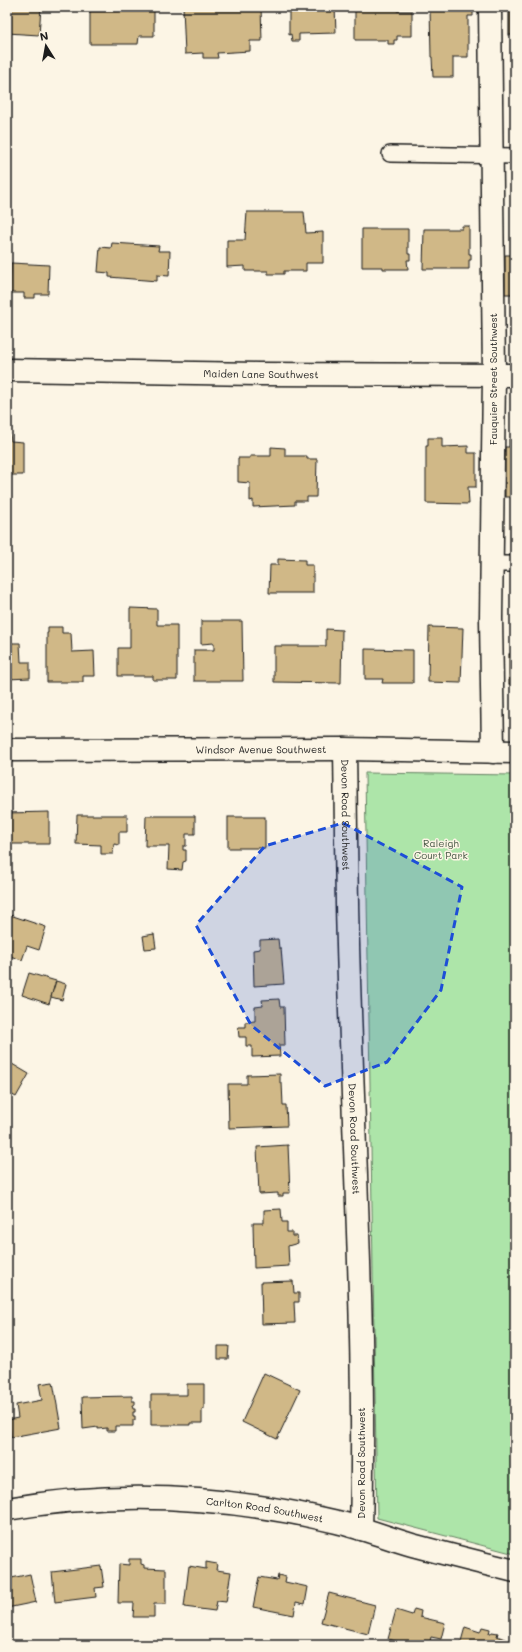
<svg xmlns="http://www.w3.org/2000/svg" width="522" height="1652" font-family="Mali,sans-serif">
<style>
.green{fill:#ade5a9;stroke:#648062}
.building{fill:#d0b887;stroke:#1c1c1c}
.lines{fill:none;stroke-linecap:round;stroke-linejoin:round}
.lane-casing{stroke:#1c1c1c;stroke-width:18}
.street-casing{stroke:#1c1c1c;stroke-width:25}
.lane{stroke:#fcf5e5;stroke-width:15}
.street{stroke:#fcf5e5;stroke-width:22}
.marked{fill:#1d4ed8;fill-opacity:0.2;stroke:#1d4ed8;stroke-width:3;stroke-dasharray:8 5;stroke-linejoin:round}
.labels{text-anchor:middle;stroke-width:3;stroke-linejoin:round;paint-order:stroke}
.street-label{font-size:10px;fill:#1c1c1c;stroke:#fcf5e5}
.park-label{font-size:10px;fill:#485846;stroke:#fcf5e5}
</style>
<rect width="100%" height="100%" fill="#fcf5e5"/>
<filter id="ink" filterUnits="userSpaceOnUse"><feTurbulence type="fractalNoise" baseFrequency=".025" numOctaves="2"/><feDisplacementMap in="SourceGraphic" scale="8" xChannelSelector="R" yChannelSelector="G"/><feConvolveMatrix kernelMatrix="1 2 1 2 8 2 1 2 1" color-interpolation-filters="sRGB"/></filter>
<g filter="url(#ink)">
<polygon class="green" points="365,773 515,775 515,1554 377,1518"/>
<g class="building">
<polygon points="7,7 41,7 39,35 7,33"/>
<polygon points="119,7 154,7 154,36 139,36 138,44 90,44 90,11 119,11"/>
<polygon points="183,7 261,7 262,41 250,41 250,51 217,53 218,58 203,58 203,53 185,54"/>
<polygon points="289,7 335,7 336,33 299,34 299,41 292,41 291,34 289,35"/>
<polygon points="355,7 397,7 397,11 412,11 412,36 397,36 397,40 394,40 394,44 388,44 388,40 355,40"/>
<polygon points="430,7 473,7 473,16 468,16 468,57 453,57 453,77 433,77 432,57 431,57"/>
<rect x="509" y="7" width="6" height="28"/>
<polygon points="247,212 304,212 306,233 323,232 323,263 306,263 306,271 284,271 284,274 268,274 268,271 245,271 245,266 227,267 227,240 245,240"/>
<polygon points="462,226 469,226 469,254 471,254 471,260 469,260 469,269 423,269 424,229 462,229"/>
<polygon points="362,229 408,229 408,254 410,254 410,260 407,260 408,269 383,269 383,267 362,267"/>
<polygon points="112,243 159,246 158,251 170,251 169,276 157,275 157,281 109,277 109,273 98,272 100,247 111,248"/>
<rect x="505" y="255" width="10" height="39"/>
<polygon points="11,263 49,265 48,294 35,294 35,298 24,298 24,293 10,293"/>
<polygon points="7,434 10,434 11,441 23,442 23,475 7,475"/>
<polygon points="428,438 442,438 442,447 468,446 468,453 476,453 476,487 468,487 469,504 426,503 426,446 428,446"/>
<polygon points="509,439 515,439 515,497 505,497 505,447 509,447"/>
<polygon points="271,447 285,448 285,456 307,456 307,459 317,459 316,497 307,497 307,501 295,501 295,505 253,507 253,500 250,501 250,483 238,482 238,458 250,458 250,456 271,456"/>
<polygon points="278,559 305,560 305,565 313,565 313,593 269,593 270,565 278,565"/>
<polygon points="130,608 157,609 157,625 177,625 177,680 153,680 153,676 118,676 118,648 130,648"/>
<polygon points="201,621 242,621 243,681 194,681 194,650 214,650 214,643 201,644"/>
<polygon points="48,627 62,627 62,633 71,633 72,652 94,651 95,676 83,676 83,682 47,682 47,633 48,633"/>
<polygon points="429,627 463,628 461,683 428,682"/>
<polygon points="326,629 342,630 341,683 274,682 274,646 326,646"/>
<polygon points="7,643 20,643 21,662 30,662 30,678 7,679"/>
<polygon points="365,649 413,650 413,683 382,683 383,679 365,679"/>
<rect x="509" y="654" width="6" height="30"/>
<polygon points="49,812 49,844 7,844 7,813"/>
<polygon points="77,815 127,815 127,832 119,832 119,845 114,844 113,854 101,854 101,845 76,844"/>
<polygon points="146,816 195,816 195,834 186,834 186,846 183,846 183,850 186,850 186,861 183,862 182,870 168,869 169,846 145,846"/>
<rect x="228" y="817" width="37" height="31"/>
<polygon points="7,914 46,927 39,950 27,946 22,960 7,955"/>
<polygon points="154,934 156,948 145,949 143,936"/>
<polygon points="278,939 279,948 281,948 284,984 254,986 253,950 260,949 260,940"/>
<polygon points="29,973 56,981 49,1004 22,995"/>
<polygon points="56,981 66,984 62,1000 51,997"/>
<polygon points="279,999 280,1007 284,1007 285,1045 279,1045 280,1056 252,1057 252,1046 246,1046 246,1037 239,1037 238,1027 245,1027 245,1022 255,1021 255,1007 263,1006 262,1000"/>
<polygon points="7,1061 29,1074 16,1097 7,1092"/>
<polygon points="280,1074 280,1083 282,1083 283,1105 286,1105 287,1126 229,1128 228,1084 247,1084 247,1075"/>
<polygon points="288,1145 290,1193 283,1193 283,1196 278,1196 278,1193 259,1194 257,1147"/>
<polygon points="281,1209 282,1222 287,1222 287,1232 292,1232 292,1236 297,1236 298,1243 288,1246 289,1266 254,1268 253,1223 264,1223 264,1210"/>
<polygon points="293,1281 294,1293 299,1293 299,1302 294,1302 295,1323 262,1324 261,1282"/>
<polygon points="218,1346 229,1346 228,1359 218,1359"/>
<polygon points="264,1373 300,1390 277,1439 242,1422"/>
<polygon points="53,1382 61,1428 11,1437 8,1420 18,1418 16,1405 42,1400 39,1384"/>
<polygon points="187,1384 204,1384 204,1409 202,1409 202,1423 190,1423 190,1425 151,1425 151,1395 187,1395"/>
<polygon points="132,1396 132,1401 135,1401 135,1405 132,1405 133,1409 135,1409 135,1412 133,1412 133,1416 135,1416 135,1420 133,1420 133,1426 115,1426 115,1431 107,1431 107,1428 98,1429 98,1427 83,1429 82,1397"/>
<polygon points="129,1559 141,1559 141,1564 144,1565 144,1568 166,1569 166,1604 154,1604 154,1617 133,1617 134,1603 118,1603 119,1564 129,1565"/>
<polygon points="206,1562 217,1564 216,1570 231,1572 226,1602 217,1601 215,1611 184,1607 189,1566 206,1569"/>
<polygon points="101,1566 104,1587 95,1588 96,1597 55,1602 52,1572"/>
<polygon points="30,1574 36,1602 7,1608 7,1579"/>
<polygon points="278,1575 286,1577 285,1582 308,1587 305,1604 296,1602 294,1615 253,1607 259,1577 277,1580"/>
<polygon points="329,1593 375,1605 368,1634 321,1622"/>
<polygon points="414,1609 421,1611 420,1617 445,1623 441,1639 431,1637 429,1645 399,1645 399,1642 388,1639 396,1610 412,1615"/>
<polygon points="465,1627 480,1632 482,1627 490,1629 489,1634 491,1634 492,1632 498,1633 497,1636 505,1639 504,1643 513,1645 460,1645"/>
</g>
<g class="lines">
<g class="lane-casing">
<g id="lane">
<polyline points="390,154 515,156"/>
<polyline points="492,564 515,564"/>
</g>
</g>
<g class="street-casing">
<g id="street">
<polyline points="490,7 494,375 491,618 493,752"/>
<path id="s1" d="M7,370l251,4 257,1"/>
<path id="s2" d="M345,749c1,65 1,130 3,196 5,195 18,390 13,584"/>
<path id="s3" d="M7,750l338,-1 170,3"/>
<path id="s4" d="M7,1509c109,-19 222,-13 330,13 26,6 50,16 75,23 34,9 69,18 103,26"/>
</g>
</g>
<use href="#lane" class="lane"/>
<use href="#street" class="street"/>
</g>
</g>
<path class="marked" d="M343,823l119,64 -21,103 -54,72 -62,24 -74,-61 -55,-100 69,-79z"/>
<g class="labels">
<g class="street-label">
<text dy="4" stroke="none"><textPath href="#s1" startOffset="254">Maiden Lane Southwest</textPath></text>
<text transform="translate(493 379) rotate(-90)" y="4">Fauquier Street Southwest</text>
<text dy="4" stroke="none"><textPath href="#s3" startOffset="254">Windsor Avenue Southwest</textPath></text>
<text dy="4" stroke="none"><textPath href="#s2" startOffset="66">Devon Road Southwest</textPath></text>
<text dy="4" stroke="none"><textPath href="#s2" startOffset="390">Devon Road Southwest</textPath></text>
<text transform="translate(361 1463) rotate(-90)" y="4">Devon Road Southwest</text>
<text dy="4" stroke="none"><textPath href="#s4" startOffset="259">Carlton Road Southwest</textPath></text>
</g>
<g class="park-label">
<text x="441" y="847">Raleigh<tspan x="441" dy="12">Court Park</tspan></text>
</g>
</g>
<rect width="522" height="1652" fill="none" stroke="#fcf5e5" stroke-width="24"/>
<rect x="12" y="12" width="498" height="1628" fill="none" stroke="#1c1c1c" stroke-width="1.5" filter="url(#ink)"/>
<g transform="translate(46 46) rotate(349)" stroke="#fcf5e5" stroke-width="3" paint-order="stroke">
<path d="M0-3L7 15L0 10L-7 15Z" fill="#1c1c1c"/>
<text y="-6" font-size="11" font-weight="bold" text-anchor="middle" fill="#1c1c1c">N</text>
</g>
</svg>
